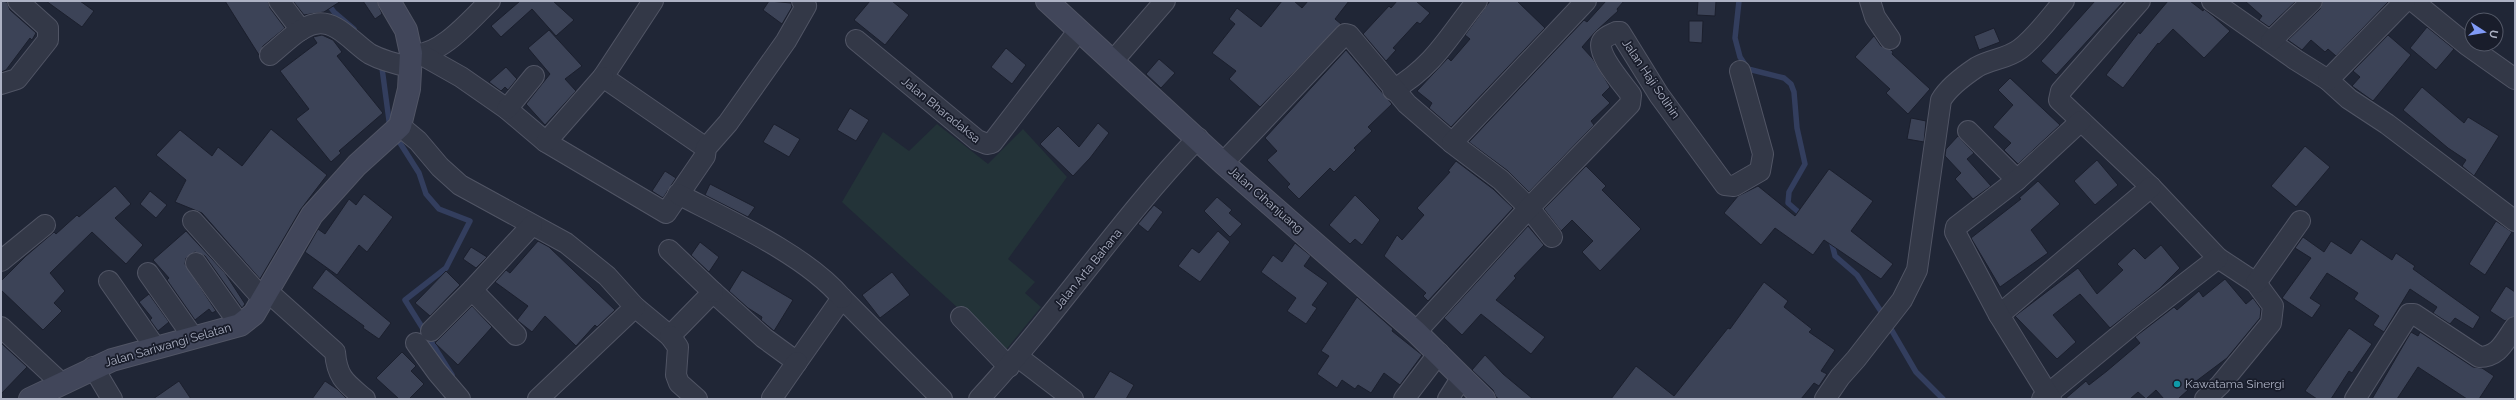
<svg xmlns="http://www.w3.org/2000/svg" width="2516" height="400" font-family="Raleway,sans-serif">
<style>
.green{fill:#233338}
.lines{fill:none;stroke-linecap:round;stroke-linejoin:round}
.stream{stroke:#333e5e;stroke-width:5.5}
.building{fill:#3c4357;stroke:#1b1f2d}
.street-casing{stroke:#515565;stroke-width:22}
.secondary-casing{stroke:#515565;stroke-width:24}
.street{stroke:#333847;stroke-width:20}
.secondary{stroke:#41465a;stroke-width:22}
.culture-dot{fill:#0f9aa8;stroke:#191d2b;stroke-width:1.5}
.labels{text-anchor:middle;stroke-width:3.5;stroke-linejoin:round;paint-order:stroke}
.street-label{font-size:12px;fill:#adb2c4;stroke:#191d2b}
.poi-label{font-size:12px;fill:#adb2c4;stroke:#191d2b;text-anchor:start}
</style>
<rect width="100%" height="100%" fill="#202636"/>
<polygon class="green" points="937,124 988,164 1023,129 1067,177 1008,259 1035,282 1025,293 1041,307 1005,351 842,202 883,132 909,151"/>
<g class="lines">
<g class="stream">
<polyline points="326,1 334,12 354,29"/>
<polyline points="1739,1 1735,38 1740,57 1748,69 1784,78 1791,84 1794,92 1797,128 1805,164 1789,192 1788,203 1803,216"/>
<polyline points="382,68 390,128"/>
<polyline points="395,135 419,173 426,194 439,209 470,221 446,268 405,300 452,375"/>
<polyline points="1831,240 1835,256 1857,275 1884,316"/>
<polyline points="1888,324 1916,372 1943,399"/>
</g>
</g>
<g class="building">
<polygon points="1,1 7,2 10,10 36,33 32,40 30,38 6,70 1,72"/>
<polygon points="46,1 80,1 94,11 82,27"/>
<polygon points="225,1 268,1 270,8 285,28 263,46 259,55"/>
<polygon points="293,1 341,1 324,12 304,15"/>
<polygon points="363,1 377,1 382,14 375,19"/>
<polygon points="520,1 553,1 574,20 556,36 532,9 501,37 491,26"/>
<polygon points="769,1 791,3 792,7 782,24 763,10"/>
<polygon points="870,1 892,1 909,15 885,45 854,20"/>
<polygon points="1282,1 1294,1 1302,8 1308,1 1349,1 1335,19 1341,24 1260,107 1229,79 1236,71 1212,53 1235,24 1229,19 1237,8 1261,27"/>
<polygon points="1397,1 1416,1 1430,13 1420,24 1417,22 1393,48 1396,50 1386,61 1363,34 1389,6 1391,8"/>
<polygon points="1490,1 1517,1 1545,28 1451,127 1429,108 1432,103 1417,91 1448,58 1451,61 1470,39 1465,35"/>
<polygon points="1606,1 1624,1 1617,9 1618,11 1596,31 1582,47 1593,59 1610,87 1602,95 1610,103 1591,121 1594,125 1529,192 1508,171 1469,142 1584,20 1587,22"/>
<polygon points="1698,1 1716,1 1715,16 1697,15"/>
<polygon points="2095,1 2124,1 2056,75 2041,61"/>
<polygon points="2168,1 2190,1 2203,11 2204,9 2213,16 2230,31 2204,58 2173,29 2159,44 2158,43 2123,88 2106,75 2139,32 2140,34"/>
<polygon points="2245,1 2296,1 2269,27 2259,20 2262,16"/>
<polygon points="2323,1 2389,1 2336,56 2328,49 2325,52 2311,40 2302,50 2288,40 2320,9"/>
<polygon points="1689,21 1703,21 1702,43 1689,42"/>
<polygon points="2427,27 2454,49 2436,70 2410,48"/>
<polygon points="1994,28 2000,42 1979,50 1974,36"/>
<polygon points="549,30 582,66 565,79 576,91 545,125 526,104 550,74 528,48"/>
<polygon points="322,35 333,40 342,52 337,56 383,113 339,151 341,153 331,162 296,119 309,109 280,71 317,43 313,37"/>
<polygon points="2388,35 2411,55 2373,101 2352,86 2360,77 2353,71"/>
<polygon points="1874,36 1881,46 1891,50 1893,52 1892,54 1930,89 1908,114 1886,93 1890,89 1855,57"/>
<polygon points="1006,48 1026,65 1012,84 991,67"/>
<polygon points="1346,50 1392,104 1368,127 1372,131 1354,148 1356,150 1334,172 1330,168 1299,199 1287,187 1290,184 1267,160 1277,151 1265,138"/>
<polygon points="1159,59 1175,73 1161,88 1146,74"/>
<polygon points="506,67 517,79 508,90 505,87 501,91 489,82"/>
<polygon points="2010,78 2060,125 2018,164 2004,150 2011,143 1993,127 2013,105 1998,90"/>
<polygon points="2422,87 2464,123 2468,117 2499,136 2474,176 2462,166 2466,160 2448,148 2403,110"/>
<polygon points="850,108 869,120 856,141 837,130"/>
<polygon points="1911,118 1926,121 1924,142 1907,139"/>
<polygon points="1098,123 1109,133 1090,158 1073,176 1040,144 1058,126 1079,147"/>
<polygon points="774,124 800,139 789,157 763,142"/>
<polygon points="271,129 327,175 301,209 260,279 202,213 175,202 186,180 156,155 180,130 212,156 218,147 242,166"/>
<polygon points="1958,136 1974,153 1967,159 1991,186 1973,199 1955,179 1961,173 1945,156 1946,149"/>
<polygon points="2305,146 2330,167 2296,207 2271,186"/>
<polygon points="2097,160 2118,185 2095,205 2074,181"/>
<polygon points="1456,161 1493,189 1513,208 1428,301 1423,296 1426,293 1384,256 1397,235 1402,240 1424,215 1417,208 1450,172 1448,171"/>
<polygon points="1586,166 1606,186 1602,190 1641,229 1600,271 1582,252 1593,241 1572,220 1561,231 1544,209"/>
<polygon points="1829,169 1873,201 1851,231 1893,264 1881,279 1824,240 1813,255 1775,228 1761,245 1724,213 1738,196 1758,186 1795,216"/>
<polygon points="665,171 676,178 663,198 652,191"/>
<polygon points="2038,181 2060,204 2031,230 2048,253 2000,287 1971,238 2021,199 2019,198"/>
<polygon points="710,184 755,207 748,217 705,195"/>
<polygon points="115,186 131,204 115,218 143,245 126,264 92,232 50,273 65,291 54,303 62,311 43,330 1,290 1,281 26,256 54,232 56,234 77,215 79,217"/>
<polygon points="150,191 167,205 156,218 140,204"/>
<polygon points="364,194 393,217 367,252 359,245 337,275 305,252 318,229 325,234 349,199 356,205"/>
<polygon points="1355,195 1380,220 1362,245 1355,239 1350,244 1329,225"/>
<polygon points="1217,197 1232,210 1229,213 1242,224 1230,237 1204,211"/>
<polygon points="1154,205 1163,212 1148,232 1138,224"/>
<polygon points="2496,221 2512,232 2485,275 2469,264"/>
<polygon points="1528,226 1544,245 1514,276 1516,278 1496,300 1545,337 1531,354 1481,314 1462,335 1444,318"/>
<polygon points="186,231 225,273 245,304 242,308 205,256 195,252 186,258 185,264 216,311 212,313 209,309 195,320 167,280 169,278 153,260"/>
<polygon points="1218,231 1230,242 1200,282 1178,266 1192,248 1199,253"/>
<polygon points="2303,237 2324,252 2331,241 2351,254 2361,239 2392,260 2396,253 2415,266 2413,269 2480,317 2473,329 2455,318 2450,324 2433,313 2437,307 2410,289 2384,332 2373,325 2379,316 2354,299 2358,293 2327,273 2310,298 2321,305 2312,318 2282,298 2311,258 2295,248"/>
<polygon points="538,241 549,247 615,310 597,327 595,325 576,346 545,316 532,332 517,320 528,306 495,282 506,270 510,273"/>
<polygon points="700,242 719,257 709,272 691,255"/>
<polygon points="1295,243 1311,256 1304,266 1328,283 1312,305 1317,308 1306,324 1287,311 1296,298 1261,272 1273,255 1282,262"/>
<polygon points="2161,245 2180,268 2159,289 2110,328 2080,294 2053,315 2076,342 2057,359 2015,316 2078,268 2097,294 2123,270 2117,264 2134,248 2145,259"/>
<polygon points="471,247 487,257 476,268 463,259"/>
<polygon points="326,269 391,323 379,339 363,328 364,326 312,288"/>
<polygon points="742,270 793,300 774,331 761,320 762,317 748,308 729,291"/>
<polygon points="446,271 460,285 430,316 415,303"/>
<polygon points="892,272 910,295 880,318 862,295"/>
<polygon points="2225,279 2246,304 2253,298 2261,309 2260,318 2227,358 2187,388 2188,390 2178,399 2164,399 2156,390 2146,399 2138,392 2130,399 2065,399 2086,381 2089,385 2107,371 2140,343 2135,337 2174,307 2177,310 2199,291 2203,297"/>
<polygon points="1764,282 1788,301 1784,307 1812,329 1809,332 1835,350 1821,371 1827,374 1819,386 1814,383 1801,399 1611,399 1636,366 1674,396 1728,328 1730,329"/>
<polygon points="2506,286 2515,292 2515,316 2505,321 2490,311"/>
<polygon points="149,294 169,322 158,331 150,320 152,318 139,302"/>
<polygon points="1357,297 1393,329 1392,331 1422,355 1400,385 1384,373 1371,393 1358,385 1355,389 1342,380 1337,388 1317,374 1329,356 1321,351"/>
<polygon points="472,306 492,327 458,365 435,343"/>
<polygon points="2349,328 2372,344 2352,373 2349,371 2331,399 2317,399 2305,391"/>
<polygon points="2411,332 2418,336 2420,332 2473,367 2482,368 2494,376 2479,399 2467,399 2418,367 2397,399 2372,399"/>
<polygon points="1,343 27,367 1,394"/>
<polygon points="402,352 416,366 411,371 424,384 409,399 399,399 376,378"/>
<polygon points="1485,355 1503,374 1533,399 1499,399 1496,397 1493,390 1472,370"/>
<polygon points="1110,371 1134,385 1126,399 1093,399"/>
<polygon points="179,381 191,399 153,399"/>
<polygon points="325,381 337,389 347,399 312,399"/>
</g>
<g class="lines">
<g class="street-casing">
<g id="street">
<polyline points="279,1 301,30"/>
<polyline points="653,1 603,77 706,148"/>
<polyline points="1870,1 1875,17 1890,39"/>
<polyline points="2140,1 2061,91 2059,100 2151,187 2218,258 2256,283 2273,306 2271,323 2220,385 2205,399"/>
<polyline points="2212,1 2296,60 2328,80 2349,99 2387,124 2515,221"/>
<polyline points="2413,1 2467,45 2515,79"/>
<polyline points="856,40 977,140 987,144 992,143 1079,30"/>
<polyline points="2271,41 2312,1"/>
<path d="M413,54c27,3 58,-35 77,-53"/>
<path d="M270,55c13,-10 29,-28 45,-31 21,-5 39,20 55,30 13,7 26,10 40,13"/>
<polyline points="422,55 461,77 507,109 546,142 666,213 705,156 706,148 728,123 786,41 806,6 802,1"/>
<polyline points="1113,61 1165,1"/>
<polyline points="2328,80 2405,1"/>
<polyline points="1,84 17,79 48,40 48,28 18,1"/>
<path d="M1393,90c42,-25 55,-53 84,-89"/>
<polyline points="507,109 534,76"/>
<polyline points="400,126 418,141 440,167 460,185 566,243 607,276 635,307 670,336 713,292 764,338 797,362 842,298 942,399"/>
<polyline points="1968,131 2017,180"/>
<polyline points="546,142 603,77"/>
<polyline points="1223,163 1345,34 1349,35 1407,104 1452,143"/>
<path d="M678,194c50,26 128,61 164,104"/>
<polyline points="193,221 263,299"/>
<polyline points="1552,237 1529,208 1501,180 1452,143 1586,1"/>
<polyline points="669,250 713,292"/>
<polyline points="1,261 45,225"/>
<polyline points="196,263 240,325"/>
<polyline points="148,273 193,337"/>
<polyline points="109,281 155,347"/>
<polyline points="2256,283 2300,221"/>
<polyline points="472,290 516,335"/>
<path d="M267,291l68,61c2,26 11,31 30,47"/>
<polyline points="1999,315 2151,187"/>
<polyline points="961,317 1009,367"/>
<polyline points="1,327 61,383"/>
<polyline points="431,331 472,290 532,225"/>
<path d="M1416,332l113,-124 101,-104 1,-9c-7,-10 -38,-44 -28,-55 3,-4 9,-6 13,-8h4l39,63 66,90 9,1 26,-15 3,-17 -23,-83"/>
<polyline points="670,336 678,347 676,375 679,383 697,399"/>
<polyline points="416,343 437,372 460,399"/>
<polyline points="1018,357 1073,399"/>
<polyline points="93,367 112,399"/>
<polyline points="772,398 797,362"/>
<polyline points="538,399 635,307"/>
<path d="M979,399c77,-83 140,-179 219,-261"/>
<polyline points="1404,399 1439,353"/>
<polyline points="1448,399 1462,377"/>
<path d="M1825,399l15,-22 16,-18 46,-59 15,-30 24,-170c7,-12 24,-25 36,-33 14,-8 30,-8 43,-18 17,-13 30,-32 44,-48"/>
<polyline points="2042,399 2138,320 2218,258"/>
<polyline points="2051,399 1999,315 1955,232 1956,227 2017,180 2081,121"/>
<path d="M2355,399l54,-85h5l65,43c20,0 25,-15 36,-30"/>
</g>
</g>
<g class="secondary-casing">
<g id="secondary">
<polyline points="1047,1 1223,163 1416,332 1484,399"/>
<polyline points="30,399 112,360 240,325 254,314 312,215 357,165 400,126 409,89 411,53 406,30 389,1"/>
</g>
</g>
<use href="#street" class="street"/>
<use href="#secondary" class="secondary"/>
</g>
<circle class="culture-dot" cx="2177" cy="384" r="4"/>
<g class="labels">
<g class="street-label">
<text transform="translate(1651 79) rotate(56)" y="4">Jalan Haji Solihin</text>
<text transform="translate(941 110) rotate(39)" y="4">Jalan Bharadaksa</text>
<text transform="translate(1266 200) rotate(41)" y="4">Jalan Cihanjuang</text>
<text transform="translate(1088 269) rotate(-51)" y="4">Jalan Arta Bahana</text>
<text transform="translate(168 345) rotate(-16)" y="4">Jalan Sariwangi Selatan</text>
</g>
<g class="poi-label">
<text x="2185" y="388">Kawatama Sinergi</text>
</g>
</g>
<rect width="2516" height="400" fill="none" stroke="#adb2c4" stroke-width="4"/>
<g transform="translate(2484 32) rotate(102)"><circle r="19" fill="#191d2b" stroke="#545968"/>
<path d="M0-3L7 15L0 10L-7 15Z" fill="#809af6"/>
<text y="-6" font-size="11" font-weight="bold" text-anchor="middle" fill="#adb2c4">U</text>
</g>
</svg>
